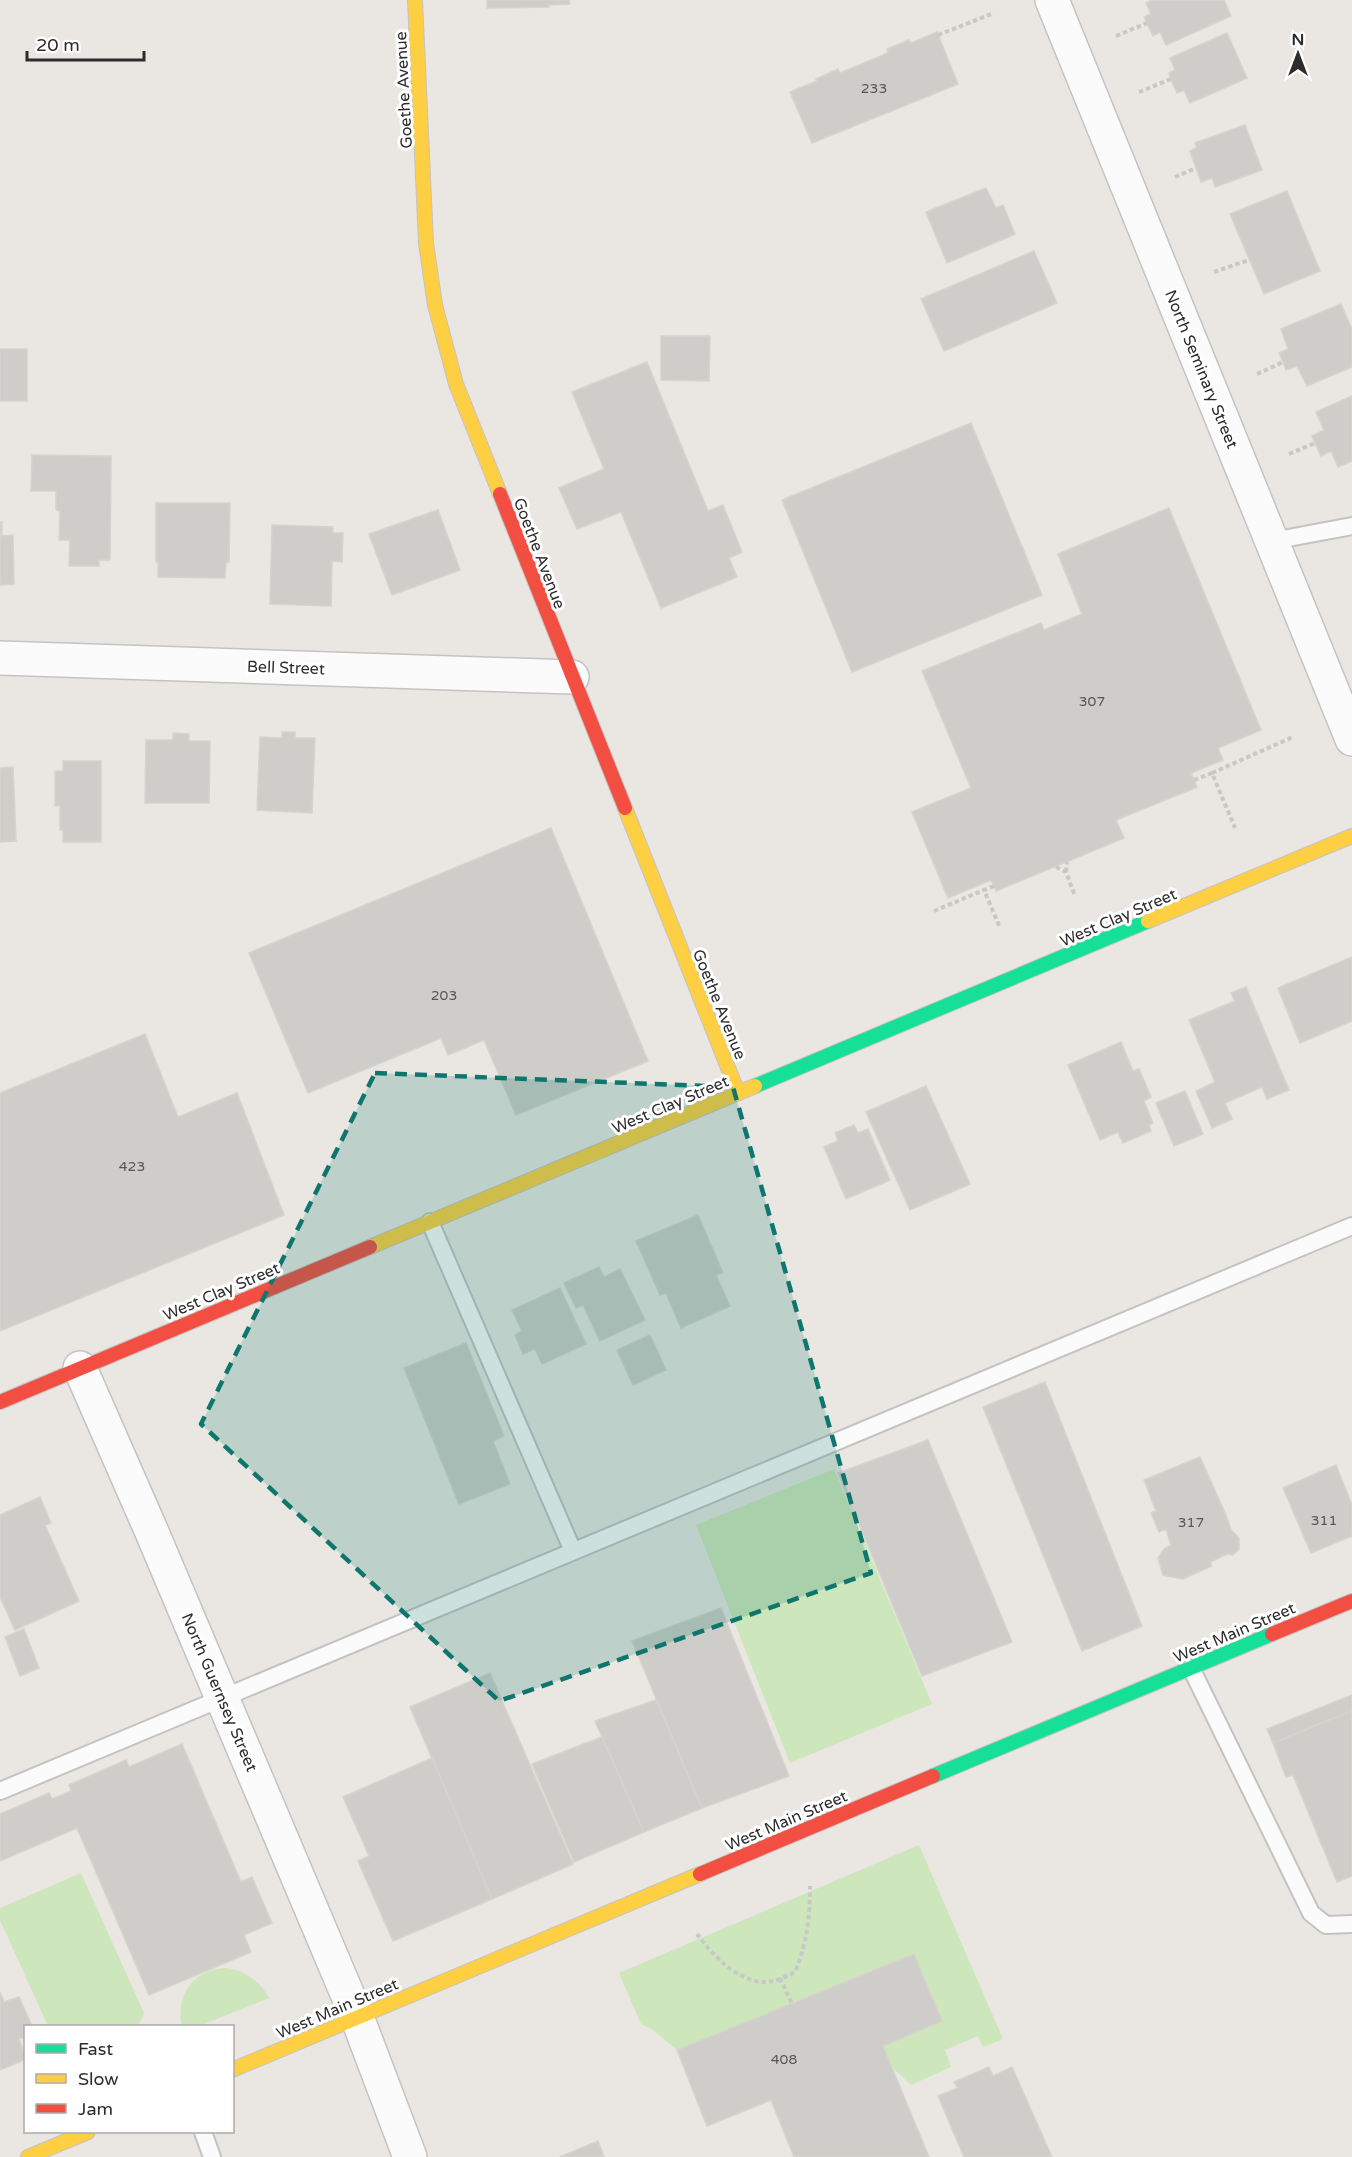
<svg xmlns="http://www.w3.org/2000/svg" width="1352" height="2157" font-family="'Varela Round',sans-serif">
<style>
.green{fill:#cde6bb}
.building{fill:#cfcdc9;stroke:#d5d3ce;stroke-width:1.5}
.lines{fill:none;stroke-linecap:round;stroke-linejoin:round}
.lane-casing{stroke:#c4c3c3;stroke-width:20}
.street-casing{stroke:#c4c3c3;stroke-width:36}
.fast-casing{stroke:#c4c3c3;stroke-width:16}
.slow-casing{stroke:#c4c3c3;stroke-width:16}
.jam-casing{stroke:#c4c3c3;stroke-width:16}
.path{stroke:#c8c8c7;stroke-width:4;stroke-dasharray:4.5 3;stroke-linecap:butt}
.lane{stroke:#fcfbfb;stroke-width:16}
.street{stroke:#fcfbfb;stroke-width:33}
.fast{stroke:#16e098;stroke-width:14}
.slow{stroke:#ffcf43;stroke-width:14}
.jam{stroke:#f24e42;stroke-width:14}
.marked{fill:#0f766e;fill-opacity:0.2;stroke:#0f766e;stroke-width:4.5;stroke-dasharray:12 8;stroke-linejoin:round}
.labels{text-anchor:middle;stroke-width:6;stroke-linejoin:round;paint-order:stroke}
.number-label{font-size:14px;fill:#565655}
.street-label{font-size:16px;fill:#2c2c2c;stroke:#fff}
</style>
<rect width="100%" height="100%" fill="#eae7e2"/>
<g class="green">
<polygon points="834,1469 932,1704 790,1763 696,1525"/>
<polygon points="919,1845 1003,2039 983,2047 978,2036 945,2050 951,2067 911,2085 892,2067 734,2028 677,2050 653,2030 641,2024 619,1973"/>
<polygon points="81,1873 144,2013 138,2026 48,2026 0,1920 0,1908"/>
<path d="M227,1968c19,3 33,13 42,30l-70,28h-17c-7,-31 12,-58 45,-58z"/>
</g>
<g class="building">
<polygon points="487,0 569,0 570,4 549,5 549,7 487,8"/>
<polygon points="1153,0 1224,0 1231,16 1166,45 1160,32 1153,36 1144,17 1151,14 1146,3"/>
<polygon points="937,32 958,84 812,143 790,92 817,81 816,79 838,69 840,73 888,53 887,49 909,40 911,43"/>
<polygon points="1227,33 1247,78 1190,103 1184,90 1177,93 1171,79 1169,73 1175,70 1170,58"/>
<polygon points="1245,125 1262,170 1215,187 1212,178 1201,182 1190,151 1197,147 1195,143"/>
<polygon points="986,188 996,208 1003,205 1015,234 947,263 926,212"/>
<polygon points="1287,191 1320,271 1264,294 1230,214"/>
<polygon points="1034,251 1057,303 944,351 921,299"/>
<polygon points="1341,304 1352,329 1352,367 1307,386 1297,366 1286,370 1283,362 1279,353 1288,349 1281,329"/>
<polygon points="661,336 710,336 709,381 661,380"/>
<rect x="0" y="349" width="27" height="52"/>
<polygon points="647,362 708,511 723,505 742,552 729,558 737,577 661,608 621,512 577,529 559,488 604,469 572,392"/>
<polygon points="1352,396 1352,461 1338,467 1331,451 1321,456 1312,436 1324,430 1316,412"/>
<polygon points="971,423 1042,595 852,672 782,500"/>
<polygon points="32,455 111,456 110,560 99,560 99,566 69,566 70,540 59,540 60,511 56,510 56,491 31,491"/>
<polygon points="156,503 230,503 229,562 226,562 225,578 158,577 158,562 156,562"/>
<polygon points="1169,508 1261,730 1218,748 1223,760 1191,773 1197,787 1116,820 1124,838 996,891 991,880 948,898 912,812 971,788 922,671 1041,623 1044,630 1082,614 1058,554"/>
<polygon points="438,510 460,570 392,595 369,534"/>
<polygon points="0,522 2,522 2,536 13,535 14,584 0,585"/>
<polygon points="272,525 333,527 333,533 343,533 342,562 332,561 331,606 270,604"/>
<polygon points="282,732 295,732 295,738 315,738 312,813 257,810 260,737 282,738"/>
<polygon points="173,733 189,734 189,741 210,741 209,803 145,803 146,740 173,740"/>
<polygon points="63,761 101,761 101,842 63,842 63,830 60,830 60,806 55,806 55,771 63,771"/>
<polygon points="13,767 16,841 0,842 0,768"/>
<polygon points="551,828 648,1061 516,1115 484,1040 448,1055 441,1038 308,1093 249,953"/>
<polygon points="1352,957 1352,1021 1300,1043 1278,988"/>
<polygon points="1246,987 1289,1090 1267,1099 1262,1087 1225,1103 1232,1119 1212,1128 1196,1091 1215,1082 1189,1020 1235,1001 1231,993"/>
<polygon points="145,1034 178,1117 237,1093 284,1215 0,1331 0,1093"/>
<polygon points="1121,1042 1133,1071 1139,1069 1151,1097 1144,1101 1153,1123 1149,1125 1151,1131 1123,1143 1118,1132 1100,1140 1068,1065"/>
<polygon points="926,1086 970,1184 910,1210 866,1112"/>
<polygon points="1185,1091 1203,1134 1174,1146 1156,1103"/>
<polygon points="854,1125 858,1133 868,1129 890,1180 846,1199 824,1147 838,1141 835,1133"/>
<polygon points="698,1215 723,1273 716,1275 730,1306 681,1328 666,1293 660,1295 636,1241"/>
<polygon points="599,1267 604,1277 620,1269 645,1320 600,1341 583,1305 576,1308 564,1283"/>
<polygon points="560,1288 586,1344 542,1364 535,1349 523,1354 515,1335 522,1331 512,1310"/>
<polygon points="650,1335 666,1370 633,1385 617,1350"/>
<polygon points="466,1343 504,1436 493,1441 510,1484 459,1504 404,1368"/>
<polygon points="1045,1382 1142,1626 1082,1651 983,1407"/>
<polygon points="928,1440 1012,1642 922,1676 838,1473"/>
<polygon points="1200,1457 1226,1515 1231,1530 1239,1538 1239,1549 1233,1555 1227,1554 1210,1562 1212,1566 1183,1579 1163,1575 1158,1558 1164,1549 1171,1545 1166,1529 1159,1532 1151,1513 1156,1511 1144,1480"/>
<polygon points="1336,1465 1352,1505 1352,1536 1311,1553 1283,1488"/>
<polygon points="40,1497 51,1523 45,1525 79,1601 15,1630 0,1597 0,1515"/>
<polygon points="721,1608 789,1776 702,1808 632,1641"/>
<polygon points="24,1629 39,1668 20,1676 5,1637"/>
<polygon points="490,1673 573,1864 492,1899 410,1707"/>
<polygon points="1352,1695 1352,1711 1273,1743 1267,1729"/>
<polygon points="656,1700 702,1808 644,1832 595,1721"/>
<polygon points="1352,1711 1352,1876 1337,1882 1293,1775 1286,1777 1273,1743"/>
<polygon points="602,1737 644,1832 574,1862 532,1764"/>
<polygon points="182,1744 241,1882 252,1877 272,1923 244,1935 251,1952 149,1995 77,1828 0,1861 0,1814 49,1793 52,1799 71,1791 69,1785 126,1760 129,1767"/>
<polygon points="432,1758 492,1899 393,1941 358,1861 369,1856 343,1797"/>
<polygon points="914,1954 942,2021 883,2046 929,2157 794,2157 771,2100 707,2126 677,2050"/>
<polygon points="0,1992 4,2002 19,1997 32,2026 26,2026 26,2037 19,2039 26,2059 0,2070"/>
<polygon points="989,2067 993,2076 1012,2067 1052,2157 964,2157 938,2096 958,2088 954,2082"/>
<polygon points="598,2141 604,2157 560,2157"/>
</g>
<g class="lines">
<g class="lane-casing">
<g id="lane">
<polyline points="1272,541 1352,526"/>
<polyline points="430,1222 573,1551"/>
<polyline points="1191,1668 1311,1913 1326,1925 1352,1924"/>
<polyline points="0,1791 1352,1226"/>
<polyline points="203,2132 212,2157"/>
</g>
</g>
<g class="street-casing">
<g id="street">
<polyline points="1052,0 1352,739"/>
<polyline points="0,658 572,677"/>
<polyline points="80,1368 151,1530 357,2017 410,2157"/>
</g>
</g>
<g class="fast-casing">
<g id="fast">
<polyline points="755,1086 1148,921"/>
<polyline points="933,1776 1272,1634"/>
</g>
</g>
<g class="slow-casing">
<g id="slow">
<polyline points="415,0 426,243 435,305 456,384 500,494"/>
<polyline points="625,808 738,1093"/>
<polyline points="1148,921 1352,836"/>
<polyline points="370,1247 755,1086"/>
<polyline points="232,2070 700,1874"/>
<polyline points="28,2157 88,2132"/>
</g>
</g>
<g class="jam-casing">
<g id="jam">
<polyline points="500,494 625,808"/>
<polyline points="0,1402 370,1247"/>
<polyline points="1272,1634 1352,1601"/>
<polyline points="700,1874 933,1776"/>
</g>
</g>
<g class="path">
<polyline points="938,35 994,13"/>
<polyline points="1116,36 1147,23"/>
<polyline points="1139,92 1171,79"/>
<polyline points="1175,177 1196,168"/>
<polyline points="1214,272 1249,260"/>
<polyline points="1257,374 1283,362"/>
<polyline points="1289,454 1315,443"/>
<polyline points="1212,773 1293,737"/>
<polyline points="1194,780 1212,773 1235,828"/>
<polyline points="1056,867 1066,872 1075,896"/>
<polyline points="1066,872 1067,862"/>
<polyline points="994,886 984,890 1000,928"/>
<polyline points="934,911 984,890"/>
<path d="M697,1934c16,22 46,54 76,47 7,-1 15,-6 22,-9 12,-29 15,-55 15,-86"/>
<polyline points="780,1978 792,2004"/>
</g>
<use href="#lane" class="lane"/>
<use href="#street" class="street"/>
<use href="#fast" class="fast"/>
<use href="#slow" class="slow"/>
<use href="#jam" class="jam"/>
</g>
<path class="marked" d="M375,1073l358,14 138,486 -372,128 -298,-277z"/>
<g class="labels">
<g class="number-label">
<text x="874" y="93">233</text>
<text x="1092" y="706">307</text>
<text x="444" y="1000">203</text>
<text x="132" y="1171">423</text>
<text x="1324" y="1525">311</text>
<text x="1191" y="1527">317</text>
<text x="784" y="2064">408</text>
</g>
<g class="street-label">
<text transform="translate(403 90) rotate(-93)" y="6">Goethe Avenue</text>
<text transform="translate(1202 369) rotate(68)" y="6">North Seminary Street</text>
<text transform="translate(540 553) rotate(69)" y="6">Goethe Avenue</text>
<text transform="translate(286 667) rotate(2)" y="6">Bell Street</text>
<text transform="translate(1118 917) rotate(-23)" y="6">West Clay Street</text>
<text transform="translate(720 1004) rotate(68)" y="6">Goethe Avenue</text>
<text transform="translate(670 1104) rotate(-23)" y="6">West Clay Street</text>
<text transform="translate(221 1291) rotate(-23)" y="6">West Clay Street</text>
<text transform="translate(1234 1632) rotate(-23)" y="6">West Main Street</text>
<text transform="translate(220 1692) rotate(67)" y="6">North Guernsey Street</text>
<text transform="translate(786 1820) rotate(-23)" y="6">West Main Street</text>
<text transform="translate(337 2008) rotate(-23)" y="6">West Main Street</text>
</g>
</g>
<rect x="24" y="2025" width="210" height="108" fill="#ffffff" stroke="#ababab" stroke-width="1.5"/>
<rect x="36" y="2044" width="30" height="9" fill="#16e098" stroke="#ababab" stroke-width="1.5"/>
<text x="78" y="2055" font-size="18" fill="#2c2c2c">Fast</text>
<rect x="36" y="2074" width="30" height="9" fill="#ffcf43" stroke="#ababab" stroke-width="1.5"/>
<text x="78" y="2085" font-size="18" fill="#2c2c2c">Slow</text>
<rect x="36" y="2104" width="30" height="9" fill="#f24e42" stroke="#ababab" stroke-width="1.5"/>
<text x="78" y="2115" font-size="18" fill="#2c2c2c">Jam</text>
<g transform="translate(1298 54)" stroke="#ffffff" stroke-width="4.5" paint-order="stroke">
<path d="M0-4.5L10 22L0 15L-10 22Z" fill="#2c2c2c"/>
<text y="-9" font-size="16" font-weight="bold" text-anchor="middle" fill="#2c2c2c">N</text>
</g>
<path d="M27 51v9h117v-9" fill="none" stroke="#2c2c2c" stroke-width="3"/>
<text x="36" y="51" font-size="18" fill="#2c2c2c" stroke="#ffffff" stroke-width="4.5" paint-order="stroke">20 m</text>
</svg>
